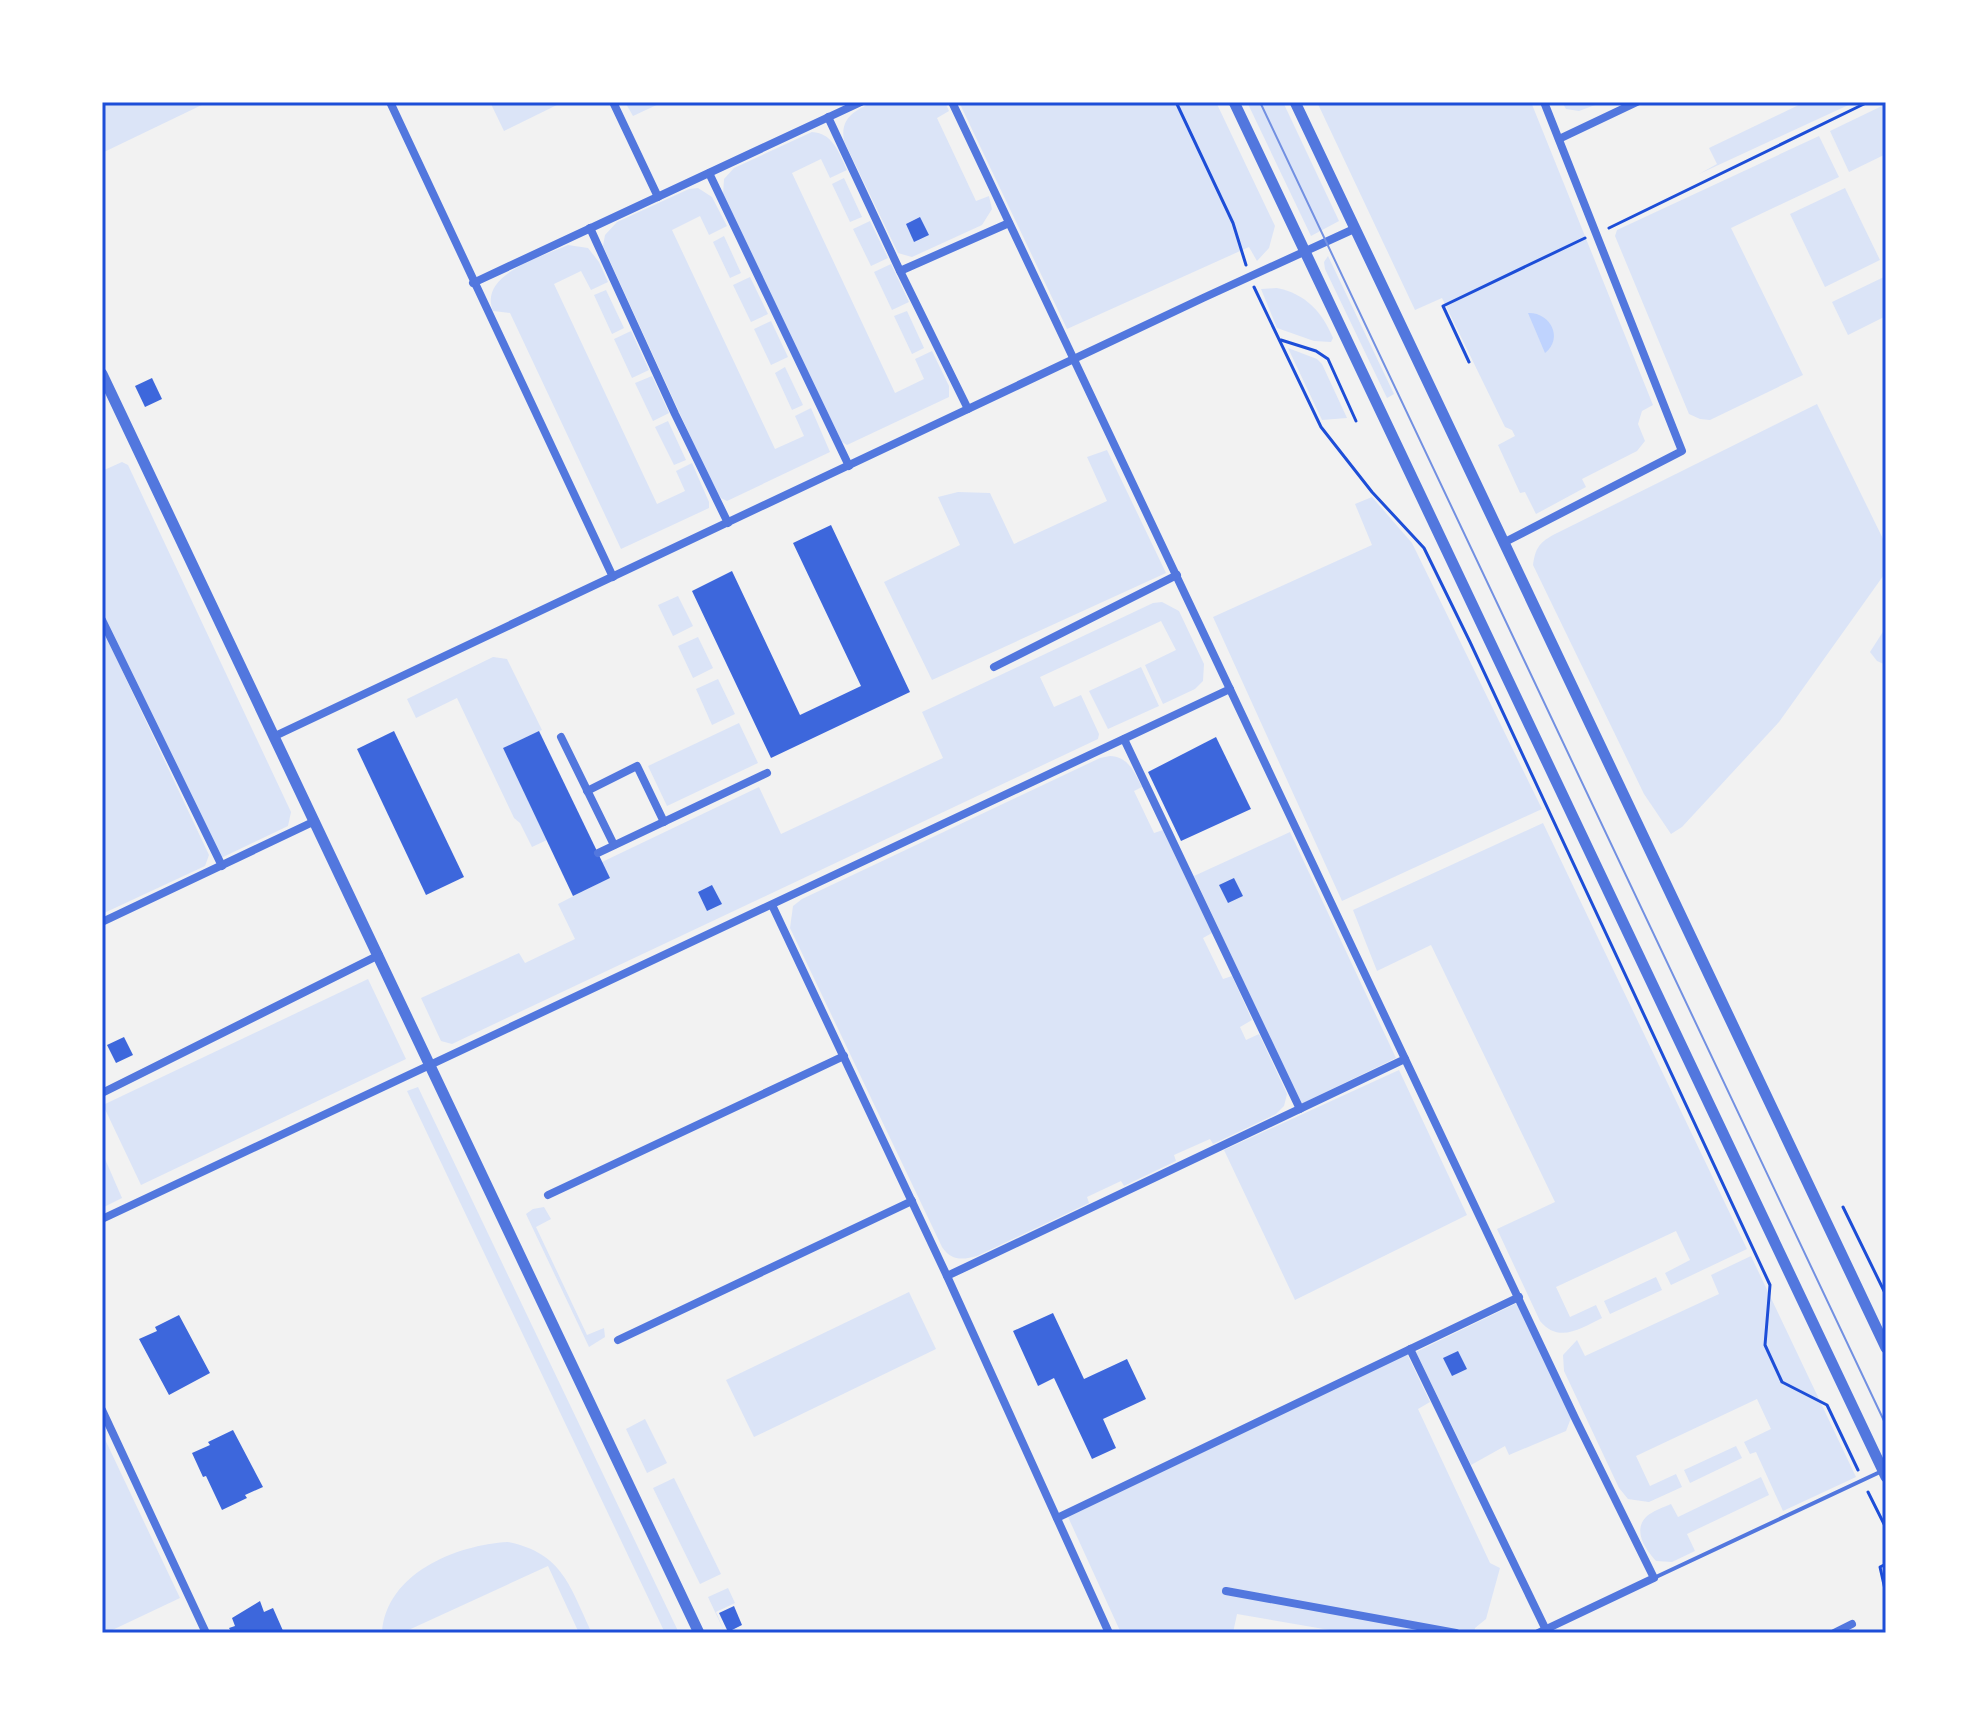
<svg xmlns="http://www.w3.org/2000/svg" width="1988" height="1735" font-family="'Sofia Sans Condensed',sans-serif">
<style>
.green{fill:#dbe4f7}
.water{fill:#bfd3fe}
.building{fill:#3d67dc}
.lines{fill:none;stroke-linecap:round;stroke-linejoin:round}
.path{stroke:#1d4ed8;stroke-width:3}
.service{stroke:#5277de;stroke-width:4}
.minor{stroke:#5277de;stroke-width:8}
.tertiary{stroke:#5277de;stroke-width:11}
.tram{stroke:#7290e2;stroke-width:2}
.neatline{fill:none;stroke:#1d4ed8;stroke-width:3}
</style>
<rect width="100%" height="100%" fill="#f2f2f2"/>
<g class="green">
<polygon points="102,102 208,102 102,153"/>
<polygon points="490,102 563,102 504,131"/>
<polygon points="625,102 663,102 633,116"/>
<path d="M873,102h72l4,9 -12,7 39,83 13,-5 3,13 -10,16 -70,32 -14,-4 -54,-112c-4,-23 10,-30 29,-39z"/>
<polygon points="959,102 1216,102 1275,226 1269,248 1257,261 1249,247 1067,329"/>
<polygon points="1247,102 1283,102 1339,221 1311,236"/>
<polygon points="1317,102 1531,102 1653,405 1642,411 1638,424 1645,441 1637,451 1582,479 1586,487 1536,514 1525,492 1520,493 1498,445 1515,436 1512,430 1505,427 1442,298 1415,310"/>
<polygon points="1562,102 1603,102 1579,111 1566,109"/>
<polygon points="1805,102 1855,102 1699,174 1717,164 1709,148"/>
<polygon points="1886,104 1886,154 1849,172 1830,131"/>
<path d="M812,132c21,1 27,21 35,38l-17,8 -9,-19 -29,14 103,220 29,-14 -9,-20 17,-8 17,35v11l-102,48 -5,-3 -119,-247 1,-16 10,-11z"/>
<polygon points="1819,136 1839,177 1731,228 1803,375 1710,420 1700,419 1689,414 1615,236 1617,230"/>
<polygon points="844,178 862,217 850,222 832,184"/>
<polygon points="698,188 712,197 727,226 709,235 700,216 672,230 775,449 804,436 795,416 811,408 830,452 727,501 721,498 715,490 603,246 605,235 617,222 689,189"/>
<polygon points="1845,188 1880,260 1825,287 1790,214"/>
<polygon points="870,221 888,258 871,266 853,229"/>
<polygon points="724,236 741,273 730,278 713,242"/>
<path d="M568,245l20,3 11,14 9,20 -17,8 -10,-19 -27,13 103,220 28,-13 -9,-20 16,-8 17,39v6l-88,41 -111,-236 -17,-2c-15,-37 49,-54 75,-66z"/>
<polygon points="1328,256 1394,394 1387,398 1325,269 1324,262"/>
<polygon points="891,264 909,302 892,310 874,272"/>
<polygon points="1886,276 1886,316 1848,335 1832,302"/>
<polygon points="750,277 768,314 751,322 733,285"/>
<path d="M1277,288c29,6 45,24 56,50l-2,4 -17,-1 -37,-13 -16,-39z"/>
<polygon points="606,290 624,328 612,334 594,295"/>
<polygon points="907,311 924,348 912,354 894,316"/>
<polygon points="771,321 788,357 771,365 754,329"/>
<polygon points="631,331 649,370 632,378 614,339"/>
<polygon points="1288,348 1317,359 1322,364 1347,418 1322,420"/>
<polygon points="785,367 803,405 792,410 775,373"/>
<polygon points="652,376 669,413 653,421 635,383"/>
<path d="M1817,404l69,141v27l-107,150 -97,105 -11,7 -27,-40 -111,-229c2,-16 6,-22 20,-30z"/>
<polygon points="668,421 686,460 674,465 655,427"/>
<polygon points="1107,450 1166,573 932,680 884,582 960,545 938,497 958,492 990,493 1014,544 1107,501 1087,457"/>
<polygon points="122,462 128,465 291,812 288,826 219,859 102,612 102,471"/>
<polygon points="1372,497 1412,543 1542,809 1342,901 1213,617 1372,545 1355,504"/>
<polygon points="678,596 693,626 673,636 658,605"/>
<polygon points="1162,602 1179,611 1204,664 1203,681 1195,689 1163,704 1145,665 1176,650 1161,621 1040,677 1054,707 1081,695 1099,734 1098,739 452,1044 441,1041 421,998 519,953 525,963 575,939 558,904 609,878 602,862 759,787 781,834 943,758 922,712 1153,603"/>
<polygon points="1886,627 1886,665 1877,661 1870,652"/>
<polygon points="102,628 209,855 205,866 102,914"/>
<polygon points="698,637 713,668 693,678 678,646"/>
<polygon points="493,657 507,659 542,730 503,748 547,840 532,847 520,823 514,818 457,698 416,718 407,699"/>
<polygon points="1141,667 1159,706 1108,729 1089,691"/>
<polygon points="718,679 735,714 712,725 696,689"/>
<polygon points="739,723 758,763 667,806 648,766"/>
<path d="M1110,756c19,1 24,16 32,31l-8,4 20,42 9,-3 49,103 -9,5 20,41 9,-3 20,44 -12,7 6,13 13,-6 28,60 -3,12 -8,8 -63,30 -3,-5 -36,16 2,6 -52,25 -3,-5 -34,16 2,6 -112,53c-14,4 -26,5 -35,-9l-152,-319 3,-22 9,-7 298,-141z"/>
<path d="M1543,823l204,426 -76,36 -6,-12 25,-13 -14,-29 -120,56 14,30 26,-12 6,13c-21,10 -43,26 -62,3l-43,-92 58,-27 -124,-257 -54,26 -24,-61z"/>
<polygon points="1290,832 1396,1058 1301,1104 1194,876"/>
<polygon points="368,979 406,1059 141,1185 103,1105"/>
<polygon points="1399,1070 1467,1215 1295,1300 1224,1150"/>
<polygon points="418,1087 679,1633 665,1633 407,1091"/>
<polygon points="102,1159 105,1159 122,1198 102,1208"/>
<polygon points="544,1207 551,1219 536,1227 587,1335 604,1328 605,1337 589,1347 526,1214 533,1209"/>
<polygon points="1751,1256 1856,1477 1783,1511 1756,1452 1750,1454 1744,1442 1771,1429 1757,1399 1636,1456 1650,1486 1676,1474 1682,1487 1649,1502 1628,1499 1619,1488 1564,1371 1563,1355 1577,1340 1585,1356 1719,1294 1711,1275"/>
<polygon points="1656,1277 1662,1290 1610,1314 1604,1301"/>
<polygon points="909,1292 936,1349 754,1437 726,1380"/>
<polygon points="1517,1303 1571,1418 1566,1431 1509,1455 1505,1446 1471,1465 1416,1352"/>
<polygon points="1407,1354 1430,1402 1418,1409 1490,1563 1500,1568 1486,1619 1475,1628 1474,1633 1347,1633 1237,1614 1233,1633 1121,1633 1068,1517"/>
<polygon points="645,1419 667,1463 647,1473 626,1429"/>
<polygon points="102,1433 180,1598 106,1633 102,1633"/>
<polygon points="1736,1446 1742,1458 1690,1483 1684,1470"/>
<path d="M1761,1477l8,18 -82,39 8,17 -23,11 -16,-1c-11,-12 -24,-31 -9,-45 6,-5 17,-9 24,-12l7,13z"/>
<polygon points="674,1478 721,1574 700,1584 653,1488"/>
<path d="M508,1542c55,11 62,45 84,91h-13l-31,-67 -146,67h-20c4,-60 74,-88 126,-91z"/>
<polygon points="728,1588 735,1603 716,1612 725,1633 708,1597"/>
</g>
<path class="water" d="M1528,313c22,-1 36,25 17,40z"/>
<g class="building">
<polygon points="920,217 929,235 914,242 906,224"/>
<polygon points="152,378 162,399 145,407 135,386"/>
<polygon points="831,525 910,692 771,758 692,591 732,571 800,715 861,686 793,543"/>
<polygon points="394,731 464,877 426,895 357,749"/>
<polygon points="539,731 610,878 573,896 503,748"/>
<polygon points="1216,737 1251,809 1181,841 1148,772"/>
<polygon points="1234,878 1243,896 1228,903 1219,885"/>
<polygon points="712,885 722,904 707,911 698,892"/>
<polygon points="124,1037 133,1055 116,1063 107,1045"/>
<polygon points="1053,1313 1084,1379 1127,1359 1146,1399 1103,1419 1116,1448 1092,1459 1054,1378 1038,1386 1013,1331"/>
<polygon points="179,1315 210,1373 169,1395 139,1339 157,1331 155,1327"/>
<polygon points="1458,1351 1467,1369 1452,1376 1443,1358"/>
<polygon points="233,1430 263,1487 245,1495 247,1498 222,1510 206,1476 203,1477 192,1453 210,1445 208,1442"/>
<polygon points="260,1601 264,1612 273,1608 284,1633 232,1633 229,1628 235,1626 232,1618"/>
<polygon points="734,1606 742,1625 728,1632 719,1613"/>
</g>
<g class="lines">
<g class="path">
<polyline points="1176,102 1233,223 1246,265"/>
<polyline points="1609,228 1868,102"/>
<polyline points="1254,287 1321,427 1372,492 1424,548 1470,642 1770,1285 1765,1345 1782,1382 1827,1405 1858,1470"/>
<polyline points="1281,340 1316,351 1328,359 1356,421"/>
<polyline points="1469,362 1443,306 1585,238"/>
<polyline points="1843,1207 1886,1295"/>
<polyline points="1868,1492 1886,1528"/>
<polyline points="1886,1564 1880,1567 1886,1594"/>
</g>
<polyline class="service" points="1656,1577 1880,1472"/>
<g class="minor">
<polyline points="390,102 613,577"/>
<polyline points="613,102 658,197"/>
<polyline points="952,102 1575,1418 1654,1578 1538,1633"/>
<polyline points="828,117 900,271 968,409"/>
<polyline points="1559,139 1637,102"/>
<polyline points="709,173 849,466"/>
<polyline points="590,228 675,414 728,523"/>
<polyline points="900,271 1009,223"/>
<polyline points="473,283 861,102"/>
<polyline points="1503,543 1682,451 1544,102"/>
<polyline points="102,620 222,866"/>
<polyline points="994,667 1177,575"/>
<polyline points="275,736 1203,298 1354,229"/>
<polyline points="561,737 614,845"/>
<polyline points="1124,739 1300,1109"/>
<polyline points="587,791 637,766 664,822"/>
<polyline points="598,853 767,773"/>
<polyline points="772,905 947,1276 1109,1633"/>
<polyline points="102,922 315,821"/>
<polyline points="102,1093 379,955"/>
<polyline points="548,1195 844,1056"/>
<polyline points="102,1219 1230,689"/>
<polyline points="947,1276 1405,1059"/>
<polyline points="618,1340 912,1201"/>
<polyline points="1410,1349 1546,1630"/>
<polyline points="102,1410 206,1633"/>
<polyline points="1057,1518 1519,1297"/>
<polyline points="1226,1591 1456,1633"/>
<polyline points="1834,1633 1852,1624"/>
</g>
<g class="tertiary">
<polyline points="1234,102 1886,1477"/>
<polyline points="1295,102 1886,1348"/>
<polyline points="102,374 699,1633"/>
</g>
<polyline class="tram" points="1260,102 1886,1425"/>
</g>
<rect width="1988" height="1735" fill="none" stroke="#ffffff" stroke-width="208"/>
<rect x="104" y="104" width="1780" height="1527" class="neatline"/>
</svg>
